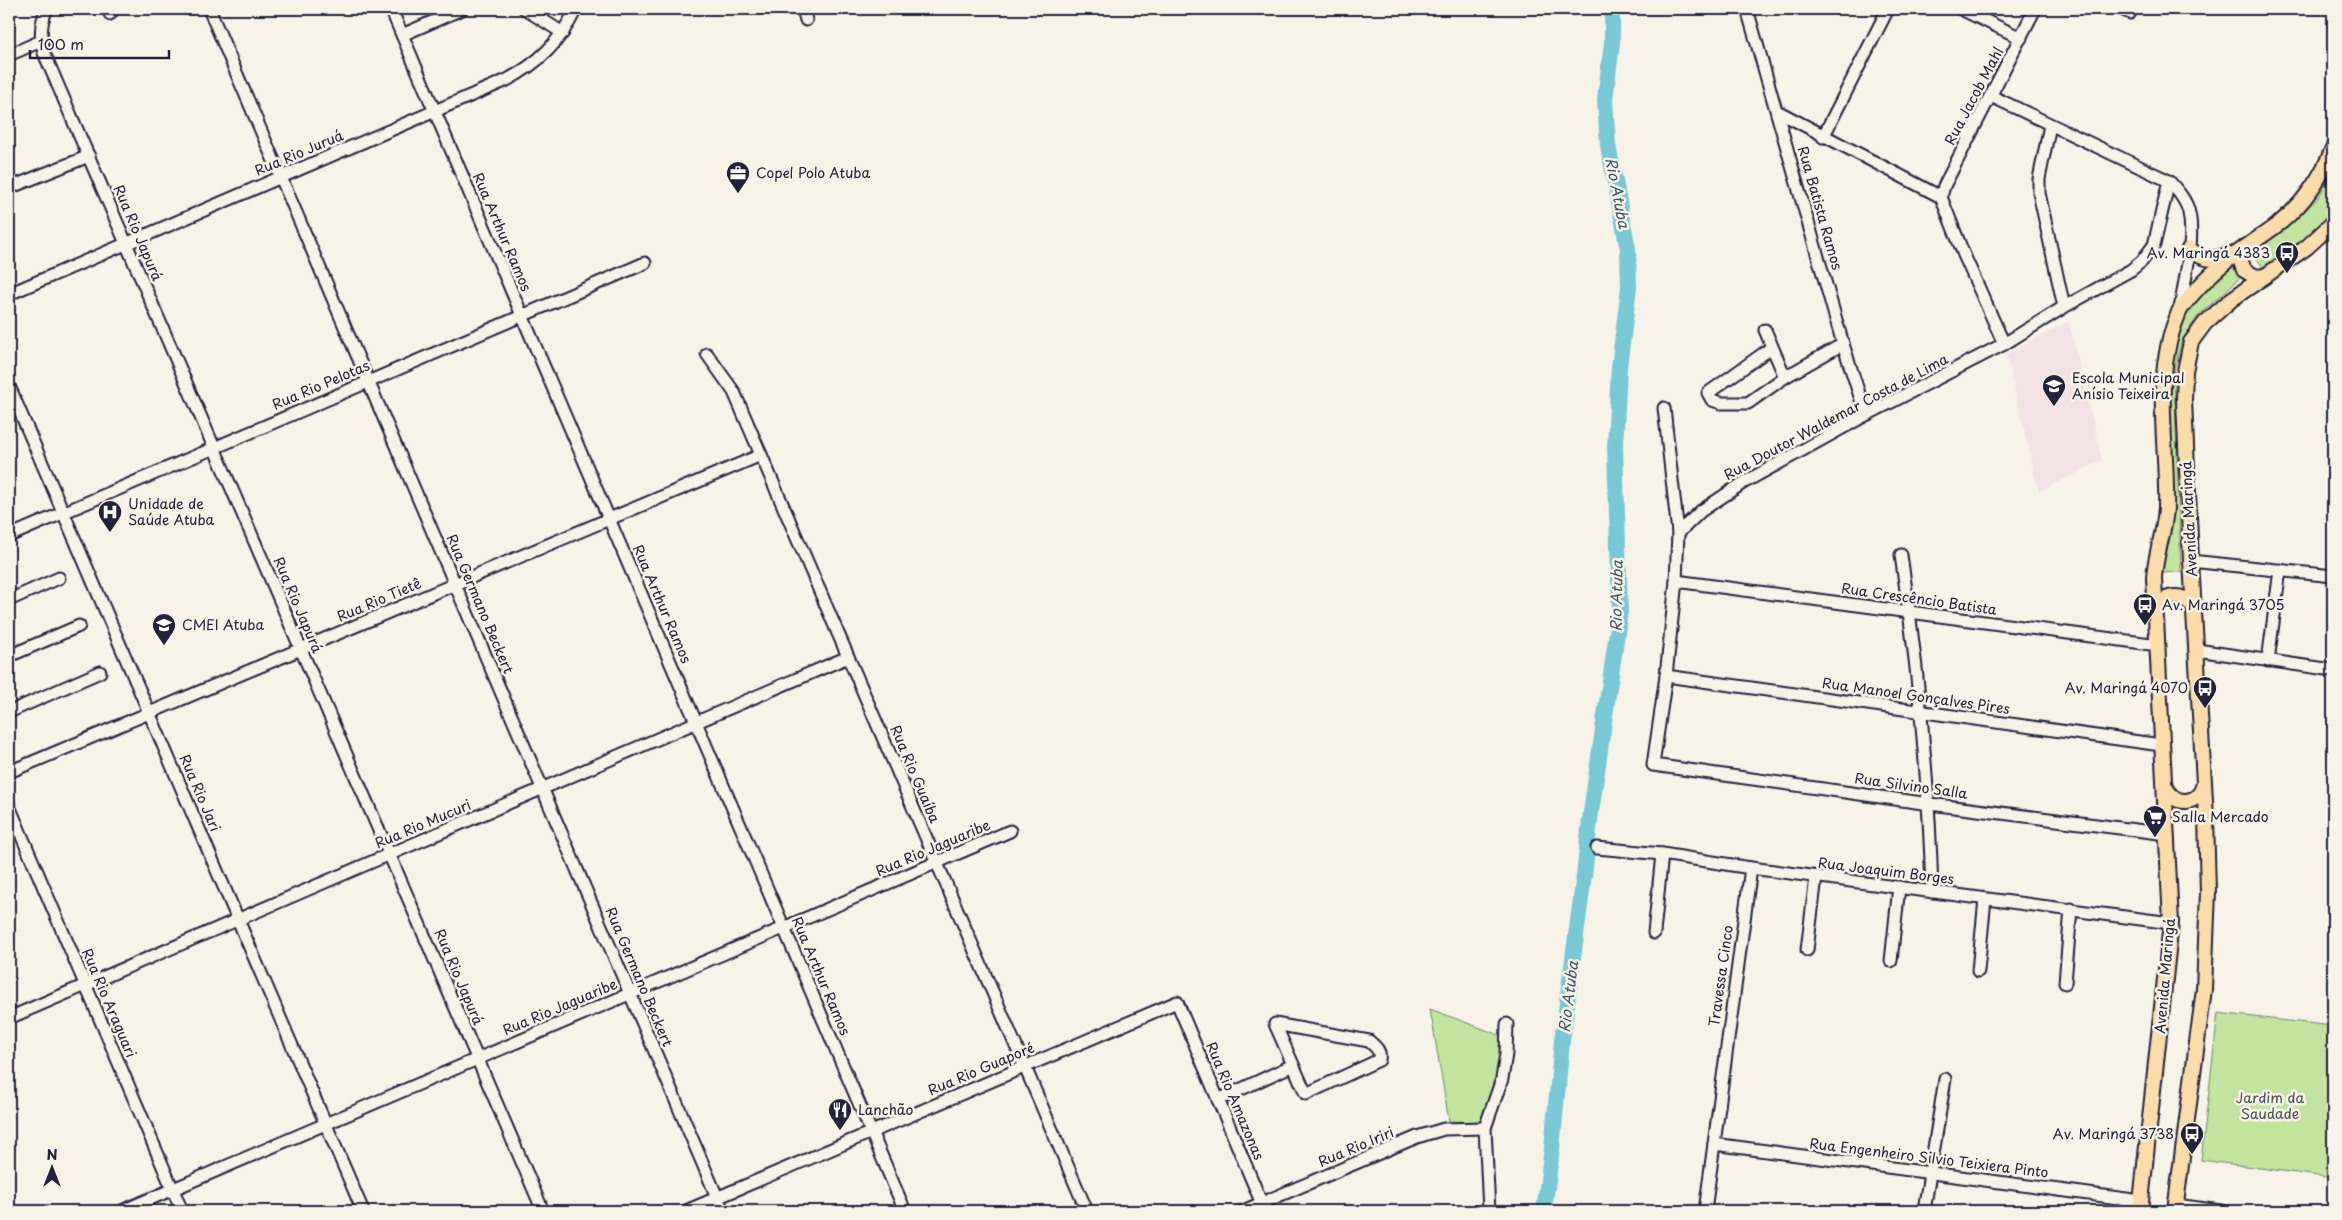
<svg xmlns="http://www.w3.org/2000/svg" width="2342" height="1220" font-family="'Playpen Sans',sans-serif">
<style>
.built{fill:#f2e2e5}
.green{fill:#c2e49e;stroke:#72836c}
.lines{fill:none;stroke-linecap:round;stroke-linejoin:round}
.river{stroke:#79c8d5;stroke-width:16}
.minor-casing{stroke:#22223b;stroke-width:15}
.major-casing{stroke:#22223b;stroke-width:18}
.minor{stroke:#f7f3e8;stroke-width:11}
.major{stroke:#fddcac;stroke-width:14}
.labels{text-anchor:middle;stroke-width:5;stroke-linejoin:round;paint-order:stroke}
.street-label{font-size:14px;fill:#22223b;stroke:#f7f3e8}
.poi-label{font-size:14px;fill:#22223b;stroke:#f7f3e8;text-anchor:start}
.park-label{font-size:14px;fill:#4a5254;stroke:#f7f3e8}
.water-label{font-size:15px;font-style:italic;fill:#3c5469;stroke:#f7f3e8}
</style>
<rect width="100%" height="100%" fill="#f7f3e8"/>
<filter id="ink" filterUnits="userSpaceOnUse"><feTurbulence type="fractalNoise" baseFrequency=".02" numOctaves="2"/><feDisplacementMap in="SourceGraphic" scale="10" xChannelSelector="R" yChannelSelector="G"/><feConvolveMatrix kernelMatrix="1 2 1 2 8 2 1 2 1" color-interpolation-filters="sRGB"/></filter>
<g filter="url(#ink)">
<polygon class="built" points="2069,321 2102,460 2039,492 2006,354"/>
<g class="green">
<polygon points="2333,170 2333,209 2316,230 2264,269 2253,253 2287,228 2318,198"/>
<path d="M2233,262l8,15 -43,39 -16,24 -8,30 7,202 -20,1 6,-187c4,-30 11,-67 32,-91 10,-11 23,-22 34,-33z"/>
<polygon points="1430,1009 1502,1036 1500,1068 1483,1122 1449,1121"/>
<polygon points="2218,1013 2333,1026 2333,1178 2201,1160"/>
</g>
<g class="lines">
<polyline class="river" points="1544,1211 1552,1148 1562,1041 1585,868 1590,819 1620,612 1615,447 1619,367 1629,287 1628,249 1608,145 1605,99 1612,43 1612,9"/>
<g class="minor-casing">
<g id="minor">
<path d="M47,9c-7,14 -7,29 -3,44l499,1158"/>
<polyline points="209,9 723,1211"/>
<polyline points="391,9 905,1211"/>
<polyline points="525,9 563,33"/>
<polyline points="803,9 806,20"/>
<polyline points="1747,9 1843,344 1866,415"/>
<polyline points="1961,9 2021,38"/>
<polyline points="2121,9 2130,13"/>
<polyline points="110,14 113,9"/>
<polyline points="402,35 462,9"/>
<polyline points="9,55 41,41"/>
<path d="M1991,96l178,85c8,9 18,20 20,32 6,27 -5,69 -9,97"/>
<polyline points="1777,111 1941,197 1964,255 2004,344"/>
<polyline points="2050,125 2039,179 2039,193 2064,307"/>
<polyline points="1823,137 1888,9"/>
<polyline points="9,188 89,156"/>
<polyline points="1941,197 1944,186 2035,9"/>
<path d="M9,294l498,-214c32,-17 53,-38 69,-71"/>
<polyline points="1765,330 1785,377"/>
<polyline points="1771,348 1708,393 1712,400 1721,403 1748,403 1785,377 1843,344"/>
<polyline points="707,354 734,392 1087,1211"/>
<polyline points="9,386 363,1211"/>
<polyline points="1664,408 1678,533 1676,581 1666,676 1653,765 1930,804 2167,834"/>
<polyline points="1678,533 1701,511 1743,483 1866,415 2004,344 2064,307 2131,270 2142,261 2154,245 2169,181"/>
<polyline points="9,536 645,263"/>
<path d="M1901,555c17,112 28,223 31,337"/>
<polyline points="2191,561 2333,576"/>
<polyline points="1676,581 2158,645"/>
<polyline points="9,600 59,578"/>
<polyline points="2197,650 2333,670"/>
<polyline points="9,656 79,626"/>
<polyline points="2268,661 2280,570"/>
<polyline points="1666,676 2161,745"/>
<polyline points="9,712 100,672"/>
<polyline points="9,772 761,455"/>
<polyline points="9,806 182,1211"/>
<polyline points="1597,848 1662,854 1751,868 2171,923"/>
<polyline points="1654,933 1662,854"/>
<polyline points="1807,950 1816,877"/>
<polyline points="1891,961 1899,887"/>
<polyline points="1978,971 1985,899"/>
<polyline points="2065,983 2071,909"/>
<polyline points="9,1018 848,657"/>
<path d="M1275,1024l94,17c7,6 12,10 10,19l-73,34z"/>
<polyline points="1218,1100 1293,1065"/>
<polyline points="1714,1144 2141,1201"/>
<polyline points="2176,1205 2221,1211"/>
<polyline points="122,1211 1010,831"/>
<polyline points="686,1211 1177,1002 1265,1211"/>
<polyline points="1243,1211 1417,1137 1444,1129 1485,1128"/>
<polyline points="1489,1211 1485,1128 1502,1079 1506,1054 1507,1024"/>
<polyline points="1705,1211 1751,868"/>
<polyline points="1924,1211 1945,1079"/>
</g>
</g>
<g class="major-casing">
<g id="major">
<polyline points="2245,248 2240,259 2244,270 2256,277 2265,276"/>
<path d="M2189,249c17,12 21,12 41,5"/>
<path d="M2156,609c10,-16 29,-16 39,0"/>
<path d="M2165,786c8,21 35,20 39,-3"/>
<path d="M2140,1211l31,-288 -17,-345c1,-24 11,-46 12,-71 2,-68 -15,-129 13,-195 5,-10 26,-32 35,-40 20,-19 45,-33 67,-50 24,-20 41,-46 52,-74"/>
<polyline points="2175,1211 2204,989 2208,892 2206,817 2191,561 2184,400 2185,371 2191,342 2205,323 2232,299 2307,247 2333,223"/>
</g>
</g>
<use href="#minor" class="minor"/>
<use href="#major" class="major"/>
</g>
</g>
<defs>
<g id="office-pin" transform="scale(1.25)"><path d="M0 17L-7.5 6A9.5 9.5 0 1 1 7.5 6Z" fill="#22223b" stroke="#f7f3e8"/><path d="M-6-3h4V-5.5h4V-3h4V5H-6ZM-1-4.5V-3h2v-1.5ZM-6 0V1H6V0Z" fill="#fff"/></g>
<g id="bus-pin" transform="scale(1.25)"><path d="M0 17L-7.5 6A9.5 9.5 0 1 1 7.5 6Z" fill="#22223b" stroke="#f7f3e8"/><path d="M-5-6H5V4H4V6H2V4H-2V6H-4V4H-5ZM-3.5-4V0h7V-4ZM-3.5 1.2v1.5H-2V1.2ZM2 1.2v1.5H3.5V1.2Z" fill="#fff"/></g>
<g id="school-pin" transform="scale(1.25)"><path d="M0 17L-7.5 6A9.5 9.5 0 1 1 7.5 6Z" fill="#22223b" stroke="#f7f3e8"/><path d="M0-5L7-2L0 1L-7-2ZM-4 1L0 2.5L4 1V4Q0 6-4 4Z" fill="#fff"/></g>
<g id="hospital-pin" transform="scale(1.25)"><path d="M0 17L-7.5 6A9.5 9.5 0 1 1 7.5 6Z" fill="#22223b" stroke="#f7f3e8"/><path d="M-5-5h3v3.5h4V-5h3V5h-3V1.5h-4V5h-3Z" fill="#fff"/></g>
<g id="supermarket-pin" transform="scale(1.25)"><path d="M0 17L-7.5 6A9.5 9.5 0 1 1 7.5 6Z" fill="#22223b" stroke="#f7f3e8"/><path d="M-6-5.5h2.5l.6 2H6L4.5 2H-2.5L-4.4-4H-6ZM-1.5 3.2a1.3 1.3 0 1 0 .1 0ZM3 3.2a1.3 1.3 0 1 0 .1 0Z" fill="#fff"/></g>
<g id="restaurant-pin" transform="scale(1.25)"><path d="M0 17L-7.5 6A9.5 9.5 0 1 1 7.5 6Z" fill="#22223b" stroke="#f7f3e8"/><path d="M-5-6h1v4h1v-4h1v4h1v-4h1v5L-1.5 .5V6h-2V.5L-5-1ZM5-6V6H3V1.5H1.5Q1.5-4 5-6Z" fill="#fff"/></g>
</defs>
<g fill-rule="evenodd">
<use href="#office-pin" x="738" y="173"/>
<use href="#bus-pin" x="2287" y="253"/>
<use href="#school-pin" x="2054" y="386"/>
<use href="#hospital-pin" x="110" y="512"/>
<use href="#bus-pin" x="2145" y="605"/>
<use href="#school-pin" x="164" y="625"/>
<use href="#bus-pin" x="2205" y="688"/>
<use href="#supermarket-pin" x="2155" y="817"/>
<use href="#restaurant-pin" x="840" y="1110"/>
<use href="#bus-pin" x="2192" y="1134"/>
</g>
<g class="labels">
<g class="street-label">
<text transform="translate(1974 96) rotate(-62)" y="5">Rua Jacob Mahl</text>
<text transform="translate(299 153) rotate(-23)" y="5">Rua Rio Juruá</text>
<text transform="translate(1820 208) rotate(74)" y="5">Rua Batista Ramos</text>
<text transform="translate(502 232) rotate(67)" y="5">Rua Arthur Ramos</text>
<text transform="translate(138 233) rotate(67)" y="5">Rua Rio Japurá</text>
<text transform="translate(321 385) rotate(-23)" y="5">Rua Rio Pelotas</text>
<text transform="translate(1836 417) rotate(-28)" y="5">Rua Doutor Waldemar Costa de Lima</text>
<text transform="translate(2189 519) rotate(-93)" y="5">Avenida Maringá</text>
<text transform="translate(1919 599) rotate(8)" y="5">Rua Crescêncio Batista</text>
<text transform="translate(379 600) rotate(-23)" y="5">Rua Rio Tietê</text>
<text transform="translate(480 604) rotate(67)" y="5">Rua Germano Beckert</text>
<text transform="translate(662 604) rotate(67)" y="5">Rua Arthur Ramos</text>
<text transform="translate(298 605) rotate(67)" y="5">Rua Rio Japurá</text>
<text transform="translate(1916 696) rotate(8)" y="5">Rua Manoel Gonçalves Pires</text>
<text transform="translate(915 774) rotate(67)" y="5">Rua Rio Guaíba</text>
<text transform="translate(1911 786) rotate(8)" y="5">Rua Silvino Salla</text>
<text transform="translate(200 793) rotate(67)" y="5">Rua Rio Jari</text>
<text transform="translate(423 824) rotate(-23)" y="5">Rua Rio Mucuri</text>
<text transform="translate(933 848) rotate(-23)" y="5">Rua Rio Jaguaribe</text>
<text transform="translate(1886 871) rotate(7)" y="5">Rua Joaquim Borges</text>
<text transform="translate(821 976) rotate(67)" y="5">Rua Arthur Ramos</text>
<text transform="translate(1721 976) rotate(-82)" y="5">Travessa Cinco</text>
<text transform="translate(2165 976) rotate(-85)" y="5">Avenida Maringá</text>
<text transform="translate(459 977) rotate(67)" y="5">Rua Rio Japurá</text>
<text transform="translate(639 977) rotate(67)" y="5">Rua Germano Beckert</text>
<text transform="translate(109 1003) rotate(67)" y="5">Rua Rio Araguari</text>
<text transform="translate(560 1007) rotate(-23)" y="5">Rua Rio Jaguaribe</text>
<text transform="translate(981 1069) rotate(-23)" y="5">Rua Rio Guaporé</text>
<text transform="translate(1235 1101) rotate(67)" y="5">Rua Rio Amazonas</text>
<text transform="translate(1356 1147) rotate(-23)" y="5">Rua Rio Iriri</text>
<text transform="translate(1929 1158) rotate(7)" y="5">Rua Engenheiro Silvio Teixiera Pinto</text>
</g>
<g class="poi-label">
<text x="756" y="178">Copel Polo Atuba</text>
<text x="2270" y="258" text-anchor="end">Av. Maringá 4383</text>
<text x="2072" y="383">Escola Municipal<tspan x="2072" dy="16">Anísio Teixeira</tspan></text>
<text x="128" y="509">Unidade de<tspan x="128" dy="16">Saúde Atuba</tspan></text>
<text x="2162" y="610">Av. Maringá 3705</text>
<text x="182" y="630">CMEI Atuba</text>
<text x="2188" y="693" text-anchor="end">Av. Maringá 4070</text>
<text x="2172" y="822">Salla Mercado</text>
<text x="858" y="1115">Lanchão</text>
<text x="2174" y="1139" text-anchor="end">Av. Maringá 3738</text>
</g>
<g class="park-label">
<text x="2270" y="1103">Jardim da<tspan x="2270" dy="16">Saudade</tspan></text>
</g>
<g class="water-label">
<text transform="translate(1617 193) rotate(79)" y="5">Rio Atuba</text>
<text transform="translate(1617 596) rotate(-89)" y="5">Rio Atuba</text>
<text transform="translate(1569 997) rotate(-83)" y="5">Rio Atuba</text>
</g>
</g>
<rect width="2342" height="1220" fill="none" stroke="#f7f3e8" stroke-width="30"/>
<rect x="15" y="15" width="2312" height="1190" fill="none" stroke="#22223b" stroke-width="2" filter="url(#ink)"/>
<g transform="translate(52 1168)" stroke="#f7f3e8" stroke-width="4" paint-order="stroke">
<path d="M0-4L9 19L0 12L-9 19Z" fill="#22223b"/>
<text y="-8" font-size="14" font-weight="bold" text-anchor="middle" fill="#22223b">N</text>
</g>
<path d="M30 50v8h139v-8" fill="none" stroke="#22223b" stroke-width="2.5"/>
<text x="38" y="50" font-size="15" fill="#22223b" stroke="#f7f3e8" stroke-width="4" paint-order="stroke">100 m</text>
</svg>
